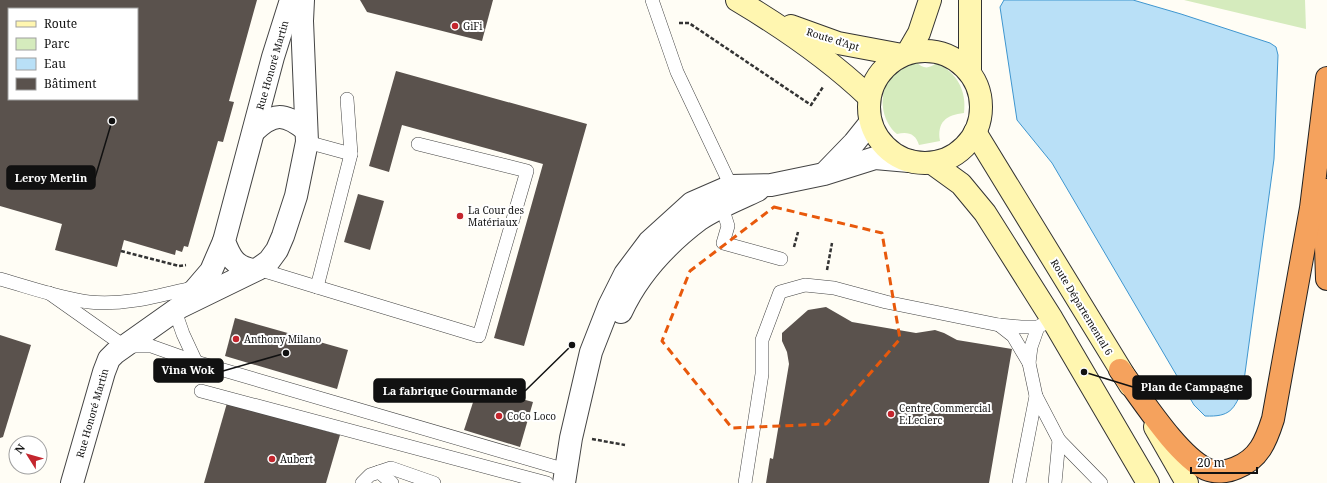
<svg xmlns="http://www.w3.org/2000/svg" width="1327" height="483" font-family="'Noto Serif',serif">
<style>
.green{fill:#d5ebbd}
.water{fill:#b9e0f7;stroke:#3f96cf}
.building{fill:#5a524d;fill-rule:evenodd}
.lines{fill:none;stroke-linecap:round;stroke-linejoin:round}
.lane-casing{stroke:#444;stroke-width:14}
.street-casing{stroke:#444;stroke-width:24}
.secondary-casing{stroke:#333;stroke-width:24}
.highway-casing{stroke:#222;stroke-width:24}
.path{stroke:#333;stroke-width:2.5;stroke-dasharray:4 2;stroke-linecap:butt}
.lane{stroke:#fff;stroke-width:13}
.street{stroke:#fff;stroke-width:22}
.secondary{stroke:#fff6b0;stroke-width:22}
.highway{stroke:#f5a25d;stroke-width:22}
.marked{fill:none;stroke:#e8590c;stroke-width:3;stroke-dasharray:8 5;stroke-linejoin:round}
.poi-dot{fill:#c4262e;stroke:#fff;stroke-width:1.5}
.labels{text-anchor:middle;stroke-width:4;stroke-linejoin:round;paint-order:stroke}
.poi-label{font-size:10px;fill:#111;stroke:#fff;text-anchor:start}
.street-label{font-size:10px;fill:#111;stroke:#fff}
.leader{fill:none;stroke:#111;stroke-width:1.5}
.callout-dot{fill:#111;stroke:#fff;stroke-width:1.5}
.callout{fill:#111;stroke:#111;stroke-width:1.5}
.callout-label{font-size:11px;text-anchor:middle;font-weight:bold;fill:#fff}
</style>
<rect width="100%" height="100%" fill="#fffdf5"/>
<g class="green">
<polygon points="1184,0 1305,0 1306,29"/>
<path d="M916,62c7,7 13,7 20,1 21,9 31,28 28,50 -18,2 -27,9 -24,28l-21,4c-3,-11 -11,-14 -22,-11 -16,-13 -20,-41 -5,-58 7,-7 15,-10 24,-14z"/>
</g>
<path class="water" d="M1004,0h129l48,14 89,29 6,4 2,8 -4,104 -31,229c-9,22 -13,29 -38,28l-11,-11 -142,-242 -35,-43 -17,-113z"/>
<g class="building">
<path d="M0,0h257l-28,101 5,1 -11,40 -5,-1 -30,106 -4,-1 -2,6 -6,-2 -1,5 -51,-15 -7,27 -62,-17 7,-26 -62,-18zM9,9h128v90h-128z"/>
<polygon points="360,0 493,0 482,41 367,12"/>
<polygon points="396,71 587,124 524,346 494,338 543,164 402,125 389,172 369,166"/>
<polygon points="358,194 384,201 370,250 344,242"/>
<polygon points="826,307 852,322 916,333 935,330 944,333 957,340 1012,349 989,483 766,483 770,458 773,459 789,364 787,352 782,341 782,333 808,310"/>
<polygon points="235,318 348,350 337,389 225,356"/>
<polygon points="0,335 31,345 3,437 0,438"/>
<polygon points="478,387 533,402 520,447 464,430"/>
<polygon points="227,403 340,435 326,483 204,483"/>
</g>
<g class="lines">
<g class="lane-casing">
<g id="lane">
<polyline points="652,0 677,72 731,186"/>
<polyline points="307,142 351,154"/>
<polyline points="722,207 728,226 723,243 781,259"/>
<polyline points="258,269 317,287 351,154 347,99"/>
<path d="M0,279c29,8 59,19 89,23 36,4 72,-7 107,-15"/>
<polyline points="317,287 479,336 527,171 418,144"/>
<polyline points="49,293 124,346 151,346 196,362 566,470"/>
<polyline points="175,311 183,334 196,362"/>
<polyline points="999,325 1013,336 1029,363"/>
<polyline points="201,391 547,483"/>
<polyline points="1036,396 1059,440 1101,483"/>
<polyline points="379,472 391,468 434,483"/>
<polyline points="362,483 370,475 379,472 392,483"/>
<polyline points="745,483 762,374 762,340 780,292 805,285 834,288 886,302 999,325 1021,327 1038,327 1052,319"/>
<polyline points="1019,483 1036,396 1029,363 1031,347 1038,327"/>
<polyline points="1055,483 1059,440"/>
</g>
</g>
<g class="street-casing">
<g id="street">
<path d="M254,131c20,-19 31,-18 52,-1"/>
<polyline points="825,173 854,143 870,123"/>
<path d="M253,270c-18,-3 -23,-13 -29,-29l49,-184 18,-57"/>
<polyline points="187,299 211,271 224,241"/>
<path d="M621,312c17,-37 47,-69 79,-93 18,-12 39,-20 58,-29"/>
<polyline points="72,483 104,372 109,359 115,353 180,307 258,269 269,261 277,250 283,236 296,196 307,142 302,21 303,0"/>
<polyline points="564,483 571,438 591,352 609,306 625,274 649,242 692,203 731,186 771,185 824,174 875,158 909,161"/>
</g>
</g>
<g class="secondary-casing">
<g id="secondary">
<path d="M737,0c47,28 92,59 132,97"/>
<polyline points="970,0 970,73"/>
<polyline points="791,26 838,43 902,55"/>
<circle cx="925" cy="107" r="56"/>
<polyline points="908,52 919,33 930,0"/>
<polyline points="975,132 1130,385"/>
<polyline points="932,163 961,184 985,213 1052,319 1148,483"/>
<polyline points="1155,427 1187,483"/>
</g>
</g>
<g class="highway-casing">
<g id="highway">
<polyline points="1326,190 1325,214 1327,279"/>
<path d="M1120,370c21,27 56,84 86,99 9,4 21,3 30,-1 23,-9 30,-27 37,-49l38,-211 16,-130"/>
</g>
</g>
<g class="path">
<polyline points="679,23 689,23 811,105 823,87"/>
<polyline points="794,247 798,232"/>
<polyline points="121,251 179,266 186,265"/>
<polyline points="827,270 832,243"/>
<polyline points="592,439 625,445"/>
</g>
<use href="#lane" class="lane"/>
<use href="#street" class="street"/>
<use href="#secondary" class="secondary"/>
<use href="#highway" class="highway"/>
</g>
<path class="marked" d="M774,207l108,26 18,106 -74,85 -94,4 -70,-87 28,-70z"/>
<g class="poi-dot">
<circle cx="455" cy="26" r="4"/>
<circle cx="460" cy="216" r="4"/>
<circle cx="236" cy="339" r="4"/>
<circle cx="891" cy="414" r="4"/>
<circle cx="499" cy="416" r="4"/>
<circle cx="272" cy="459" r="4"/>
</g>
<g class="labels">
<g class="poi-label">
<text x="463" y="30">GiFi</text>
<text x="468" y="214">La Cour des<tspan x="468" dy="12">Matériaux</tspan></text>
<text x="244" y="343">Anthony Milano</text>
<text x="899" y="412">Centre Commercial<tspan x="899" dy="12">E.Leclerc</tspan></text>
<text x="507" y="420">CoCo Loco</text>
<text x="280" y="463">Aubert</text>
</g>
<g class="street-label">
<text transform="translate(833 39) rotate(17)" y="4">Route d'Apt</text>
<text transform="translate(272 65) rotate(-74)" y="4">Rue Honoré Martin</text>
<text transform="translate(1082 307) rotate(59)" y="4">Route Départemental 6</text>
<text transform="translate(92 413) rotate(-74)" y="4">Rue Honoré Martin</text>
</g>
</g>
<path class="leader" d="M112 121L95 178M286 353L223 371M1084 372L1133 387M572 345L525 391"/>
<g class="callout-dot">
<circle cx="112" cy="121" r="4"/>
<circle cx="286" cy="353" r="4"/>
<circle cx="1084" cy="372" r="4"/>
<circle cx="572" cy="345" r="4"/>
</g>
<g class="callout">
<rect x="7" y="166" width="88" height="23" rx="4"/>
<rect x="154" y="359" width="69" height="23" rx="4"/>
<rect x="1133" y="376" width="118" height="23" rx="4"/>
<rect x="374" y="379" width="151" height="23" rx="4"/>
</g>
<g class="callout-label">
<text x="51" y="182">Leroy Merlin</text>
<text x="188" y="374">Vina Wok</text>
<text x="1192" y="391">Plan de Campagne</text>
<text x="450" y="395">La fabrique Gourmande</text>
</g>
<rect x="8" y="8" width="130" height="92" fill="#ffffff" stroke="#a0a0a0"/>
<rect x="16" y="21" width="20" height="6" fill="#fff6b0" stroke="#a0a0a0"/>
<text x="44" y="28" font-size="12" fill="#111111">Route</text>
<rect x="16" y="38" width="20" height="12" fill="#d5ebbd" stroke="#a0a0a0"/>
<text x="44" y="48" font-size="12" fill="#111111">Parc</text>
<rect x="16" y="58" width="20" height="12" fill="#b9e0f7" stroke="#a0a0a0"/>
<text x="44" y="68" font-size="12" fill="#111111">Eau</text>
<rect x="16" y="78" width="20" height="12" fill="#5a524d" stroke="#a0a0a0"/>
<text x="44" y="88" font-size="12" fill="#111111">Bâtiment</text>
<g transform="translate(28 455) rotate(307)"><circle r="19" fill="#ffffff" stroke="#a0a0a0"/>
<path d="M0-3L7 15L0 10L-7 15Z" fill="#c4262e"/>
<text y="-6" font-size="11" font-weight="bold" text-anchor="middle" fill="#111111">N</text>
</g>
<path d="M1191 467v6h66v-6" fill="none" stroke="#111111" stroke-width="2"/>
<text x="1197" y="467" font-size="12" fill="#111111" stroke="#ffffff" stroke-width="3" paint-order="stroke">20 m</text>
</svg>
